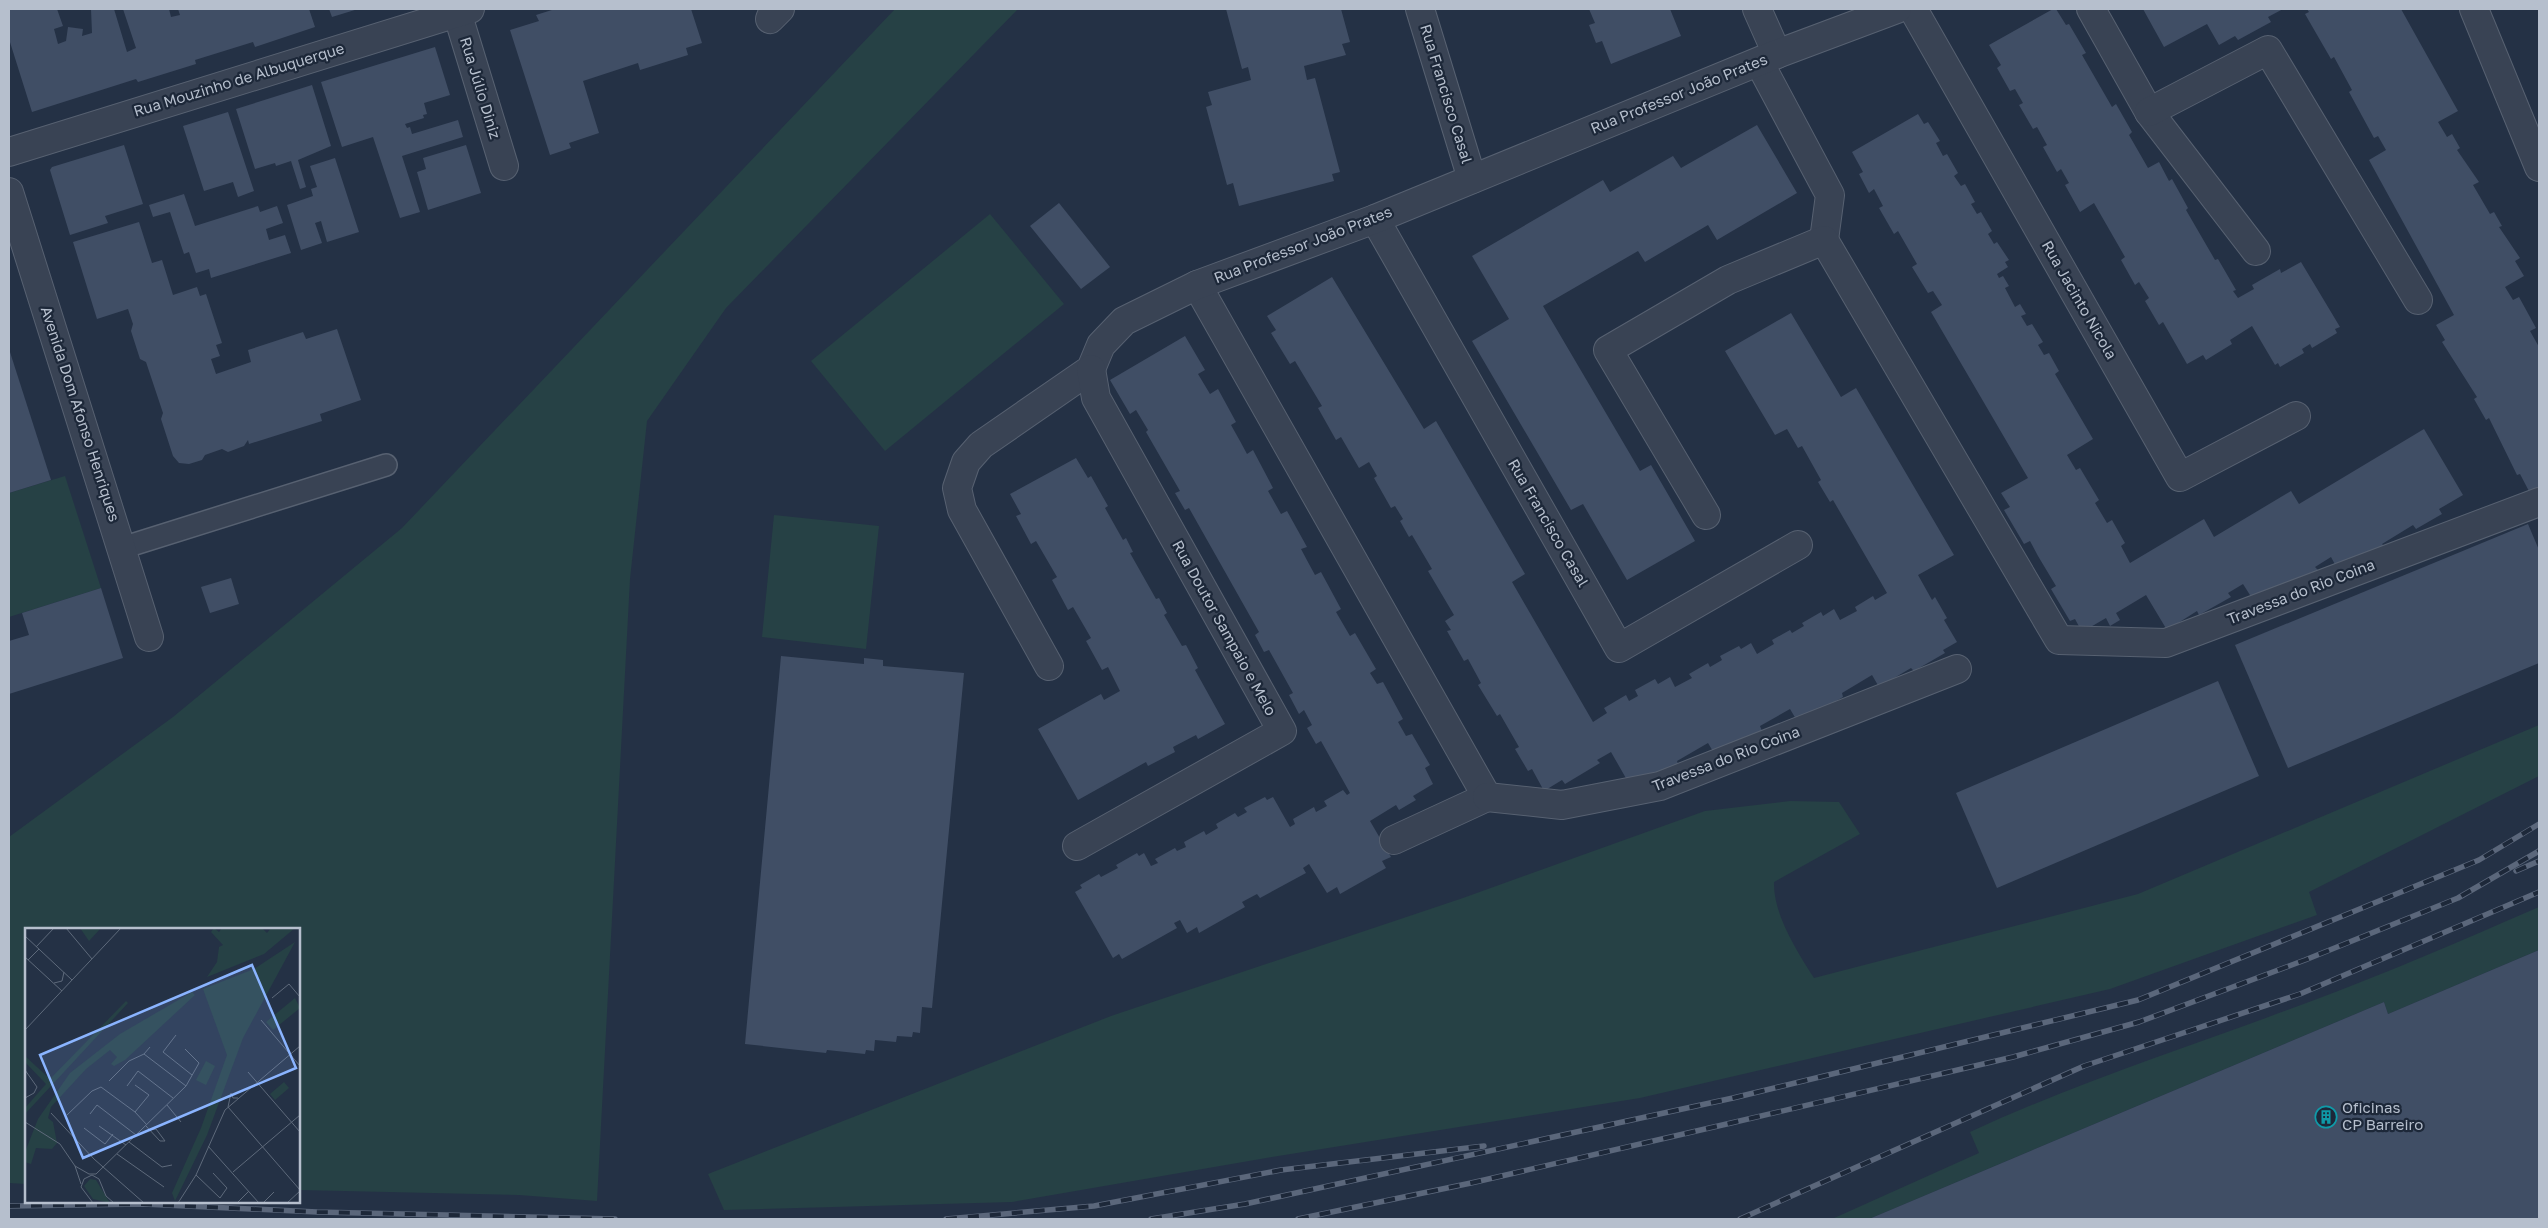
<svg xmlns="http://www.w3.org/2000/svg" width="2548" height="1228" font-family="'Golos Text',sans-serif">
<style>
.green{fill:#264145}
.building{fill:#404e65}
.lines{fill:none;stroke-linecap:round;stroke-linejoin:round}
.lane-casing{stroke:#576171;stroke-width:24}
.street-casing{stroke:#576171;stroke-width:30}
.lane{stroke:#394354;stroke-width:21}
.street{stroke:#394354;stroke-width:28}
.rail-casing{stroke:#5b677b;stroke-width:5.5}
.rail{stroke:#1d2839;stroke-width:4;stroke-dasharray:11;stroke-linecap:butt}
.labels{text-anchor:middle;stroke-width:4.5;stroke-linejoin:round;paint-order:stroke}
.street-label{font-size:15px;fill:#b6bfcd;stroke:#1d2839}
.poi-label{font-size:15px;fill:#b6bfcd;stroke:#1d2839;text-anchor:start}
.inset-road{fill:none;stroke:#5e6a7b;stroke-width:1}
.view{fill:#8ab4ff;fill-opacity:0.15;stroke:#8ab4ff;stroke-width:2.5}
.inset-edge{fill:none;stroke:#b6bfcd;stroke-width:2.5}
</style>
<rect width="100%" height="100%" fill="#243145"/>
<g class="green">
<polygon points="895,9 1018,9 726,308 647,421 630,579 597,1201 519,1195 299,1190 299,929 26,929 26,1184 9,1183 9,837 173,717 402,528"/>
<polygon points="990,214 1064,304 885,451 811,361"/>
<polygon points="65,476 101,588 9,617 9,493"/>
<polygon points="774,515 879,526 866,649 762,637"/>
<path d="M2539,725v51l-230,116 8,23 -207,74 -470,109 -368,59 -260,45 -288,8 -16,-36 403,-158 352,-118 242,-87 85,-10 49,1 21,32 -86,48c-1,32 23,69 40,96l324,-84z"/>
<path d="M2539,907v43l-151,64 -4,-12 -515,217h-37l147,-66 -9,-21c110,-51 225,-87 339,-130 78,-29 154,-62 230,-95z"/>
</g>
<g class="building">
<polygon points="9,9 57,9 63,26 54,29 58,44 66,41 68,27 83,29 82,36 92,33 91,9 114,9 127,52 136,48 123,9 169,9 171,17 180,15 178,9 309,9 315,27 255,47 253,42 195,60 196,64 138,82 136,79 32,112 9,39"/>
<polygon points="329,9 358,9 332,17"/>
<polygon points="555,9 691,9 702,43 686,48 688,55 640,70 638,63 583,81 599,133 569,143 571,148 550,155 510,30 539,21 536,15"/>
<polygon points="1226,9 1341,9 1350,42 1342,44 1346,55 1304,66 1307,80 1315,78 1340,172 1332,174 1334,181 1239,206 1233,183 1227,185 1206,107 1212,105 1208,92 1251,80 1248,67 1242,69"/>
<polygon points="1589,9 1670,9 1681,36 1611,64 1602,41 1596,43 1589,25 1595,23"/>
<polygon points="2053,9 2056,9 2066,25 2069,24 2086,53 2082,55 2112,107 2116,104 2132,132 2129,135 2148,168 2159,162 2169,181 2172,179 2188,208 2186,210 2215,260 2218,259 2236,290 2233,291 2238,298 2254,289 2252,285 2280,269 2281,273 2301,262 2340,327 2335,329 2337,333 2312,348 2310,344 2302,349 2304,353 2280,367 2278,363 2275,365 2252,326 2230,340 2232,344 2206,360 2203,355 2187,364 2163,322 2159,325 2145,301 2149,298 2139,282 2135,285 2121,260 2125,257 2094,203 2080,212 2065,185 2069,183 2061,169 2057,172 2043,147 2047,145 2037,127 2033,129 2019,105 2023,103 2015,89 2010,91 1997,68 2001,65 1989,45"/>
<polygon points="2143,9 2283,9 2268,17 2271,22 2238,40 2235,36 2219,45 2207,24 2164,47"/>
<polygon points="2307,9 2401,9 2458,111 2438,122 2447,137 2452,134 2460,148 2457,150 2479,182 2473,185 2490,214 2494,212 2502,226 2499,227 2520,258 2515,261 2524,276 2505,287 2513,300 2519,297 2536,328 2530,331 2539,347 2539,491 2531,495 2520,474 2517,475 2489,418 2486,420 2474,399 2477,397 2442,342 2445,340 2436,325 2454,315 2369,160 2386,150 2378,136 2374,138 2349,92 2352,90 2334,57 2331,59 2305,14 2309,12"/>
<polygon points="435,47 450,95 424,103 427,114 423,115 424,118 405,124 407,128 410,127 412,134 458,120 463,137 402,156 420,212 400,218 373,137 342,147 321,82"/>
<polygon points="312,85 331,146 298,160 306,187 300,189 291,161 276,166 275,163 255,169 236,109"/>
<polygon points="228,112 254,191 238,197 233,182 204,191 183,126"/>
<polygon points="1918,114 1924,124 1928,122 1940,141 1936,143 1943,156 1947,154 1958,173 1954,176 1961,186 1965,184 1975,202 1971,204 1977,214 1981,212 1992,231 1988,234 1994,244 1997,242 2009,260 2005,262 2008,267 1997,274 1999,278 2003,276 2009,286 2005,288 2015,307 2020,304 2026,314 2021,316 2027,326 2032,324 2043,342 2038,345 2044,355 2049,353 2059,371 2055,374 2093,439 2067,455 2076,470 2080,468 2099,500 2095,503 2107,523 2112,520 2125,543 2121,546 2130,563 2204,519 2214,537 2291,491 2299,504 2424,429 2463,495 2439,509 2442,514 2416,529 2413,525 2382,544 2385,547 2338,570 2331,557 2315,567 2318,570 2286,589 2255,603 2243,584 2228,593 2231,597 2199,615 2197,611 2167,630 2146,595 2116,613 2120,620 2110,626 2106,618 2082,632 2075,619 2070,621 2051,589 2056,586 2038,556 2030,541 2024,544 2004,510 2010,507 2001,493 2028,478 1931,312 1942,305 1933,291 1928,293 1912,267 1917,264 1898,231 1894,234 1879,208 1883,206 1874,189 1869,193 1859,174 1863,172 1852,152"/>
<polygon points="1757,125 1797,193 1717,240 1708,225 1645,262 1638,251 1543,306 1640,471 1651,465 1695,541 1627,580 1583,504 1571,510 1472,341 1509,319 1472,256 1603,180 1610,192 1673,156 1681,168"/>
<polygon points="124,145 143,204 105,216 108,223 70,235 50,170 52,167"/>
<polygon points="466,145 481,193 428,210 417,172 426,169 423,158"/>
<polygon points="335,158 359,232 327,242 321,221 315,223 322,243 301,250 287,205 313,196 311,189 317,187 310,166"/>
<polygon points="184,194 195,226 258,206 260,212 277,206 283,223 266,229 269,240 285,235 291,253 211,278 209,269 196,273 189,252 184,254 170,212 153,217 149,205"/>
<polygon points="1059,203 1110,267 1081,289 1030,226"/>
<polygon points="139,222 152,263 162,260 173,295 197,287 200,296 206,294 222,343 216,345 220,356 211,359 216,374 251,362 248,350 303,332 306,339 337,329 361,400 320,414 322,421 249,444 248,440 244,446 228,452 222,449 205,455 202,460 189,464 179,463 173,456 161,419 163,413 146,362 140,359 131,331 133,324 128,309 97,319 73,242"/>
<polygon points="1332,277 1424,429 1436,421 1525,574 1512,582 1593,722 1607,713 1604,708 1626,695 1629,701 1638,696 1635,690 1655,679 1658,684 1670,677 1675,687 1692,678 1689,674 1708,663 1710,667 1722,660 1720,656 1739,646 1741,649 1751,643 1757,654 1774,644 1772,640 1790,630 1792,633 1804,626 1802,623 1821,612 1823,616 1834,609 1840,620 1857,611 1855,607 1873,596 1875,600 1887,593 1833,500 1830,502 1818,482 1821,480 1802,446 1798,448 1787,429 1775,435 1725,351 1791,313 1841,397 1856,388 1954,555 1918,575 1932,600 1935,597 1947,618 1944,620 1957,642 1943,650 1945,653 1914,671 1911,668 1879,687 1872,675 1842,693 1843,697 1814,714 1811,711 1796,719 1790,709 1760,726 1762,731 1731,748 1714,753 1708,743 1677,761 1679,767 1631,787 1611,752 1597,760 1600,763 1565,784 1562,780 1544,791 1532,769 1528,771 1515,749 1519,747 1500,714 1497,716 1478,685 1481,683 1468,659 1464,661 1447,631 1451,630 1445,621 1454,615 1428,571 1432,569 1412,535 1409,537 1400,521 1403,519 1395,506 1391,508 1374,478 1377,476 1369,462 1359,468 1341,437 1336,440 1318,408 1322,406 1295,361 1290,364 1271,333 1276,330 1267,316"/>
<polygon points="1185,336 1205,370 1198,374 1210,394 1218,389 1236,422 1231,425 1240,441 1247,454 1253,450 1273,488 1268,491 1281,514 1287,511 1307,547 1301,549 1309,564 1315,575 1321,572 1341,609 1336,612 1350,636 1355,633 1376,669 1370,673 1377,684 1383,682 1403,719 1398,722 1406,736 1412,734 1430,765 1425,768 1433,784 1413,796 1416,800 1399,810 1396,805 1370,821 1391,857 1382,861 1386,868 1340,894 1337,887 1327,893 1309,864 1303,868 1306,873 1260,898 1257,894 1242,902 1245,907 1199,933 1197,927 1187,933 1180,920 1174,923 1177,928 1122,959 1119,954 1113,958 1075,892 1082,888 1080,885 1099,874 1101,877 1118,868 1116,865 1137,853 1139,856 1144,853 1151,866 1158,863 1155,859 1175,848 1177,851 1186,847 1184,842 1204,831 1206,835 1218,828 1216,824 1235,813 1238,817 1247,812 1244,808 1265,797 1267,800 1273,797 1290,827 1295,824 1293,819 1314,807 1316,812 1327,806 1324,801 1343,790 1347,795 1350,793 1321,741 1316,744 1307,728 1312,725 1304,710 1299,714 1289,695 1293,693 1269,650 1264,652 1255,635 1259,632 1189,508 1185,510 1175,493 1180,491 1146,432 1148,430 1136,410 1130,414 1110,380"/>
<polygon points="9,349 51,480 9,493"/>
<polygon points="1076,458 1088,478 1091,476 1108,506 1105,508 1123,540 1126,538 1133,552 1130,553 1156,599 1159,598 1167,613 1164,615 1182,646 1186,645 1198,668 1195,670 1225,724 1198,739 1196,735 1173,747 1175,752 1148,766 1146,762 1078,800 1038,729 1101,694 1104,700 1120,691 1108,667 1102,670 1086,641 1091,638 1073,607 1068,610 1052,580 1057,577 1036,541 1031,544 1016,516 1021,514 1010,494"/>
<polygon points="2528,524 2539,550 2539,663 2288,768 2235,645"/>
<polygon points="231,578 239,604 210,613 201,587"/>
<polygon points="101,588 123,658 9,694 9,641 29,635 22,613"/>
<polygon points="781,656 864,664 864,658 883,660 883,666 964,673 932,1008 922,1007 920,1033 913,1032 912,1037 897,1036 896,1042 875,1040 874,1051 866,1050 865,1054 827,1050 826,1053 745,1044"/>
<polygon points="2218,681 2259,776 1997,888 1956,793"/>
<polygon points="2539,950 2539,1219 1869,1219 2384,1002 2388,1014"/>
</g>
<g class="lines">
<g class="lane-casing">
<polyline id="lane" points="122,548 386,465"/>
</g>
<g class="street-casing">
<g id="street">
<polyline points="456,9 504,166"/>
<polyline points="774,9 770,19 780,9"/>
<polyline points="1420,9 1472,179"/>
<polyline points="1757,9 1777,54"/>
<polyline points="1913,9 2180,477 2296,416"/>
<polyline points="2091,9 2149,112 2256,251"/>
<polyline points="2474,9 2539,167"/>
<polyline points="1759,62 1830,195 1824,240"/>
<polyline points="2149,112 2268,50 2418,300"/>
<polyline points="9,152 470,9"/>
<polyline points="9,192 149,637"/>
<polyline points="1375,219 1619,648 1798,545"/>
<polyline points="1197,285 1487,797 1394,840"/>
<polyline points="1706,515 1608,350 1728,280 1824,240 2059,640 2166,643 2539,502"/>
<polyline points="1049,666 962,510 957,488 966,462 981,445 1091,369 1101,345 1124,321 1197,285 1375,219 1777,54 1897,9"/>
<polyline points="1487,797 1562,805 1660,786 1957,669"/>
<polyline points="1077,846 1282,731 1096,398 1091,369"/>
</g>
</g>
<use href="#lane" class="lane"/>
<use href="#street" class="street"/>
<g class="rail-casing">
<g id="rail">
<polyline points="2516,871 2539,861"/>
<polyline points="9,1206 143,1204 317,1212 615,1219"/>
<polyline points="946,1219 1094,1206 1281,1170 1484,1146"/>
<polyline points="1151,1219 1245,1204 1733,1098 2138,1000 2479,860 2539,824"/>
<polyline points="1298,1219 1471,1183 1731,1123 2013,1057 2139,1022 2305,960 2458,898 2539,851"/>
<polyline points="1740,1219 2084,1066 2300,994 2539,892"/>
</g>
</g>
<use href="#rail" class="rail"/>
</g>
<defs>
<g id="building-ring" transform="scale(1.125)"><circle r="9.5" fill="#1d2839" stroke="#0f9aa8" stroke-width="1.5"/><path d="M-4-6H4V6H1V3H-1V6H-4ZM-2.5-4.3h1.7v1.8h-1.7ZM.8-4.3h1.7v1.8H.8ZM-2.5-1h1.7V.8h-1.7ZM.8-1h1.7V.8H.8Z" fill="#0f9aa8"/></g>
</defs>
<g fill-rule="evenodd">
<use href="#building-ring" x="2326" y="1117"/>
</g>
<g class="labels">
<g class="street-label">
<text transform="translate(239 80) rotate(-17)" y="5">Rua Mouzinho de Albuquerque</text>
<text transform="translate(480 88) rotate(73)" y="5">Rua Júlio Diniz</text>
<text transform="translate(1446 94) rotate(73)" y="5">Rua Francisco Casal</text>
<text transform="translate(1679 94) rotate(-22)" y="5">Rua Professor João Prates</text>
<text transform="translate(1303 245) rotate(-21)" y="5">Rua Professor João Prates</text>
<text transform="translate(2079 300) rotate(60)" y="5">Rua Jacinto Nicola</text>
<text transform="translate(80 414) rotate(72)" y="5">Avenida Dom Afonso Henriques</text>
<text transform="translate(1548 523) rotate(60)" y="5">Rua Francisco Casal</text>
<text transform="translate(2301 592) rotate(-21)" y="5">Travessa do Rio Coina</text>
<text transform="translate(1224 628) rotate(61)" y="5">Rua Doutor Sampaio e Melo</text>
<text transform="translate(1726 759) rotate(-21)" y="5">Travessa do Rio Coina</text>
</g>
<g class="poi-label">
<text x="2342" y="1113">Oficinas<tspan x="2342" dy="17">CP Barreiro</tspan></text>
</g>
</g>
<g transform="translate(25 928)">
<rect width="275" height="275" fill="#243145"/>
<path d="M55,0h21l-12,13zM189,0l5,4 3,-4h40l5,5 4,-5h24l-31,26 -57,23 10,-15 2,-15 4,-2 -12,-13zM270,14l-52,96 -36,97 -32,66 -3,-8 29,-65 26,-73 -24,-66 51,-20zM167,64l3,3 -70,65 -11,6 -3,-2 6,-7 -7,-7 -24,19 -35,38 -3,11 5,4 4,21 -5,6 -16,-1 -5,16 -6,-2v-10l13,-33 32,-46 50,-39zM270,70l5,10 -27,22 -7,-8zM101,73l2,2 -103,111v-6l21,-24 -21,-22v-6l25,23zM181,133l9,5 -9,19 -10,-5zM259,154l5,6 -14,12 -5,-6zM65,251l6,1 14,23 -17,-4 -9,-13z" fill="#264145"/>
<path class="inset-road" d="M41,0l26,31M0,8l47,44M11,19l18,-19M0,29l37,34M3,32l11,-11M29,55l8,-2 2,-9M247,70l17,-14 11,13M236,92l39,46M0,102l96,-102M151,107l-13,17 29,23M125,119l-6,7 42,32M0,142l12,17 -3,6 -9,5M223,144l52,60M84,153l20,-20 15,-7M102,158l11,-15 35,27M142,177l14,17M203,179l72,83M203,179l3,-14 2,5h5M110,184l12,13M26,185l43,46 50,44M65,186l7,-9 39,30M42,187l25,-24 9,-4 34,25 14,-17 -14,-10M0,194l35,22 15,22 6,18M74,198l27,19M121,198l14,15h5l-9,-12 -6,1M59,200l21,16 8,-10M104,214l33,25 10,-2M183,218l51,57M92,226l47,33M50,238l14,8h7l90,-88 13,-23 -14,-14M208,244l67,-57M171,247l24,23 7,-10 -14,-15M68,275l-12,-16 3,-8 8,-4 7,4 7,17 8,7M153,275l18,-28 29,-65 75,-64M212,275l12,-12M238,275l11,-11M262,275l13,-12"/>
<path class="view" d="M227,37l44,103 -213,90 -43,-103z"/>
<rect width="275" height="275" class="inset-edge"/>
</g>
<rect width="2548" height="1228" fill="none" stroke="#b6bfcd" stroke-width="20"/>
</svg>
